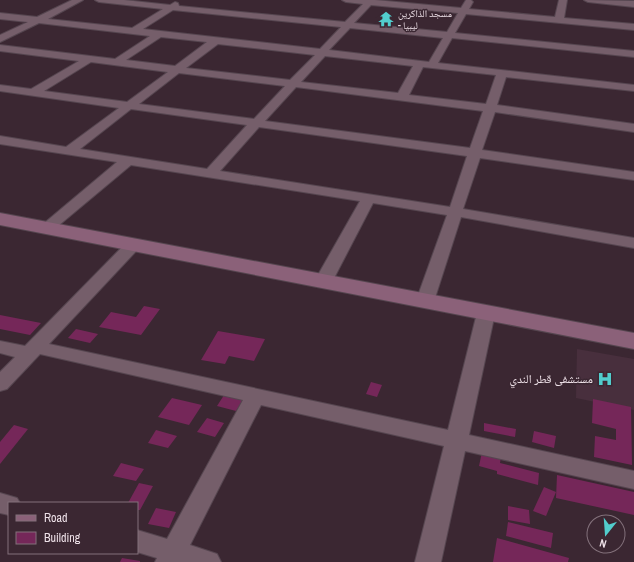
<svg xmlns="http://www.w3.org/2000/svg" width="634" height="562" font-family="'Archivo Narrow','Noto Naskh Arabic',sans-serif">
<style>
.built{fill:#482f3d}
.building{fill:#752759}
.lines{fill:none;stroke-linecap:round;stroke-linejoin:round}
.street-casing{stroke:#564650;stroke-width:2}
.secondary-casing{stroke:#564650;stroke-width:2}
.street{fill:#755e6a;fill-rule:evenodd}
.secondary{fill:#8b6179;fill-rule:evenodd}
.labels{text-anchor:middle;stroke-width:3;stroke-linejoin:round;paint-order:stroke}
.far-poi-label{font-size:10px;fill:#eee1e8;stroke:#3b2732;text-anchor:start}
.poi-label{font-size:12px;fill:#eee1e8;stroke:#3b2732;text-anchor:end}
</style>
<rect width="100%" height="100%" fill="#3b2732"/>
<polygon class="built" points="577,349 634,359 634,410 576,398"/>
<g class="building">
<polygon points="144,306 160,309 141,335 99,327 111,312 136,317"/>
<polygon points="0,315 41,323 30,335 0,329"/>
<polygon points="76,329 98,334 90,343 68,338"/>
<polygon points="218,331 265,339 254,361 229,356 225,364 201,360"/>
<polygon points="371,382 382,385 377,397 366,394"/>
<polygon points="226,392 245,397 236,411 217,406"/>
<polygon points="172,398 202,405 189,425 158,417"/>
<polygon points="593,399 631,407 632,465 594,457 595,436 616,440 616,429 592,423"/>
<polygon points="207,418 224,423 215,437 197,432"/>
<polygon points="484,423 516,429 515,437 484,431"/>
<polygon points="14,425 28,429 0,464 0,442"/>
<polygon points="156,430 177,436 168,448 148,443"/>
<polygon points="534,431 556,436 554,448 532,442"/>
<polygon points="482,452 501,457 500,463 539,473 538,485 497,474 497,471 479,466"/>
<polygon points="121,463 144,469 136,481 113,476"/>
<polygon points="557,475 634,492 634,515 556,498"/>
<polygon points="139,483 153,486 140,510 137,510 137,503 128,503"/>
<polygon points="544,487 556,492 546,516 533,511"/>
<polygon points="508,506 529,510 530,524 508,520"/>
<polygon points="156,508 176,512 169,528 148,524"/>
<polygon points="508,522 553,533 551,548 506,536"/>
<polygon points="497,538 569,558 568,562 493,562"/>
<polygon points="122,558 140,561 140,562 120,562"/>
</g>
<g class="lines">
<g class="street-casing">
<g id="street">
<path d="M72,0h11l-35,19 84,9 31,-19 -64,-7 -4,-2h29l46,5 5,-3 3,1 1,3 166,16 18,-18 -17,-2 -4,-2h33l86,8 5,-8h5l2,2 -4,7 86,8 4,-17h8l-3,18 70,6v6l-168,-16 -11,19 179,18v6l-182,-19 -14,25 196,22v6l-128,-14 -9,28 137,19v8l-139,-20 -13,38 152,22v8l-154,-22 -17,51 171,29v10l-173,-31 -27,84 -3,4 -6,1 -6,-1 -3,-4 31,-86 -74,-12 -41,79 -3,4 -6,1 -6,-1 -3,-4 46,-81 -229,-36 -79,66 -5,2 -5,-2 -3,-3 3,-3 75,-63 -117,-18v-8l66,11 53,-39 -119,-17v-6l31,4 48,-28 -79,-10v-6l115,14 35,-23 -111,-13 -39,19v-7l28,-13 -28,-3v-6l37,4zM371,5l87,8 -11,19 -93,-9zM173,10l168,17 -21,22 -177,-20zM350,28l93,10 -14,24 -100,-12zM161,37l46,5 -32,24 -49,-6zM218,44l97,11 -25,25 -104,-12zM325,56l88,10 -15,27 -97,-11zM91,62l77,10 -41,30 -83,-11zM423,67l73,8 -10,29 -77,-9zM179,73l106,13 -31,33 -115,-15zM296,87l187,24 -13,37 -205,-27zM131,109l116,16 -40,44 -127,-20zM259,127l208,29 -17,51 -230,-36z"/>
<polygon points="584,0 634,1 634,7 588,2"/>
<polygon points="133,240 139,242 141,245 139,248 49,344 448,430 477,313 480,309 486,307 492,309 495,313 469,435 634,471 634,489 465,451 441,562 415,562 444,446 261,405 190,545 217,554 221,562 155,562 157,558 137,552 137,530 167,539 243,400 40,354 7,389 0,391 0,372 15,357 0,353 0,341 25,346 127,242"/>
<polygon points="0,493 17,498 20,503 9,503 9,515 0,513"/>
</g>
</g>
<g class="secondary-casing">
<polygon id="secondary" points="0,213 634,333 634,349 0,225"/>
</g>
<use href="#street" class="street"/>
<use href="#secondary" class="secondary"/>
</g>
<defs>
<g id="temple-bare" transform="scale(1.2)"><path d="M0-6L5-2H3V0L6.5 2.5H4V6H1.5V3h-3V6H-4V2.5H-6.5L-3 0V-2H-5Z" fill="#52cdcd" stroke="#3b2732" stroke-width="2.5" paint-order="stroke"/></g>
<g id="hospital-bare" transform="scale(1.2)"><path d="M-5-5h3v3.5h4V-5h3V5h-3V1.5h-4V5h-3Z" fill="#52cdcd" stroke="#3b2732" stroke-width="2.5" paint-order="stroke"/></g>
</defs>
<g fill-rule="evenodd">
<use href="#temple-bare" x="386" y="19"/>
<use href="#hospital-bare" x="605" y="379"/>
</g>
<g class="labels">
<g class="far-poi-label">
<text x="398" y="17">مسجد الذاكرين<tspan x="398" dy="12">- ليبيا</tspan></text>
</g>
<g class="poi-label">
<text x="593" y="383">مستشفى قطر الندي</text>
</g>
</g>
<rect x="8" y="502" width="130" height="52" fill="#3b2732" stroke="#83717b"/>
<rect x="16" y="515" width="20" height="6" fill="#8b6179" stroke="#83717b"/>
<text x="44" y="522" font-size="12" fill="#eee1e8">Road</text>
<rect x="16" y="532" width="20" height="12" fill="#752759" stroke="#83717b"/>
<text x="44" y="542" font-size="12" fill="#eee1e8">Building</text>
<g transform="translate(606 534) rotate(197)"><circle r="19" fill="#3b2732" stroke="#83717b"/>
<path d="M0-3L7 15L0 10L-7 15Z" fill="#52cdcd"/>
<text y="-6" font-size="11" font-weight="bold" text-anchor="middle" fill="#eee1e8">N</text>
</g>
</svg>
